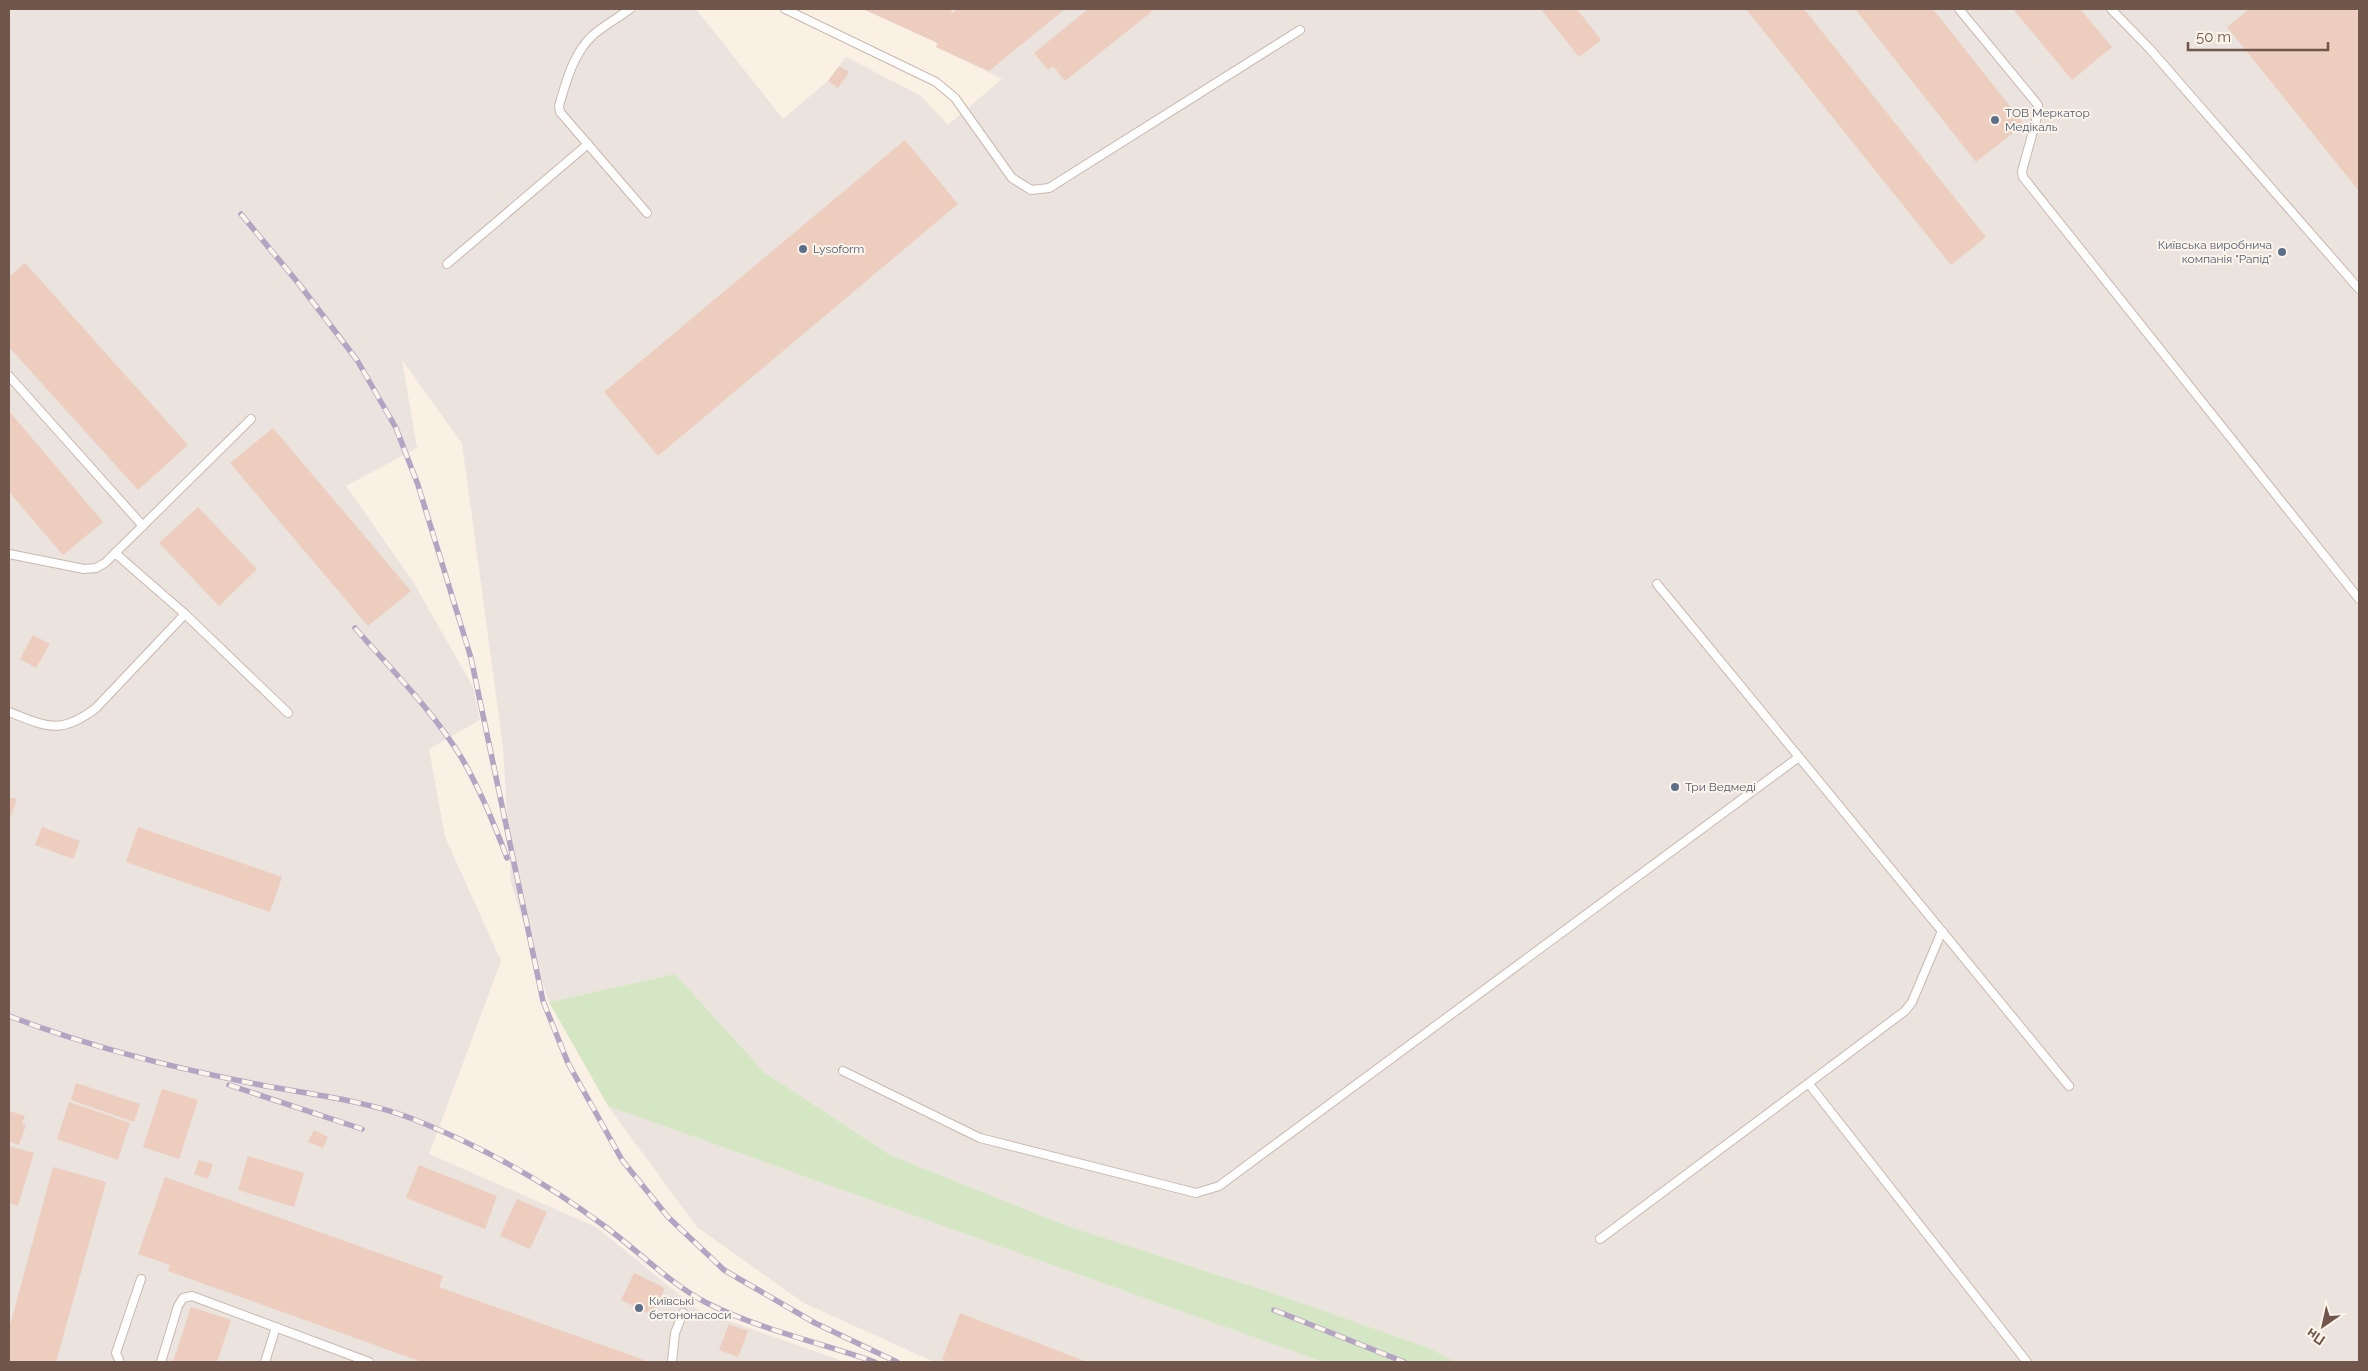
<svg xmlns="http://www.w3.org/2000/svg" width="2368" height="1371" font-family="Raleway,sans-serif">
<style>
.industrial{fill:#eae3de}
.green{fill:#d5e6c4}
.building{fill:#edcdbe}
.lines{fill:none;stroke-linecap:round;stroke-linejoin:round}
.service-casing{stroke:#cbb7ac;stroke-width:10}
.service{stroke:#fff;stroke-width:8}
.rail-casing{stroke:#b2a4c2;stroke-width:5.5}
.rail{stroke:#fdf4ea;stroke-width:4;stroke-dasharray:11;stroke-linecap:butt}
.service-dot{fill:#5c6f8a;stroke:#fdf4ea;stroke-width:2}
.labels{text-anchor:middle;stroke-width:4;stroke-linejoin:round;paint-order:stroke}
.service-label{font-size:12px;fill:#4e5e75;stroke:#fdf4ea;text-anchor:start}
</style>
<rect width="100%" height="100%" fill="#faf0e4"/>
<g class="industrial">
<polygon points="9,9 696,9 783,119 828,81 846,57 921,96 948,125 1002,79 936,47 937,43 863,9 2359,9 2359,1362 1456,1362 1429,1348 1267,1291 1070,1227 890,1155 764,1072 675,974 549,1002 511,883 503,747 462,443 402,360 417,448 346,486 412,580 473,687 480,720 429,749 445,837 501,961 429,1154 596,1227 698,1310 845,1362 9,1362"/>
<polygon points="608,1106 1323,1362 934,1362 804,1303 697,1227"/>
</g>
<polygon class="green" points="675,974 764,1072 890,1155 1070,1227 1267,1291 1429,1348 1456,1362 1323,1362 608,1106 549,1002"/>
<g class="building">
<polygon points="863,9 953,9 950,15 958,9 1065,9 989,71 936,47 938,43"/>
<polygon points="1088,9 1155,9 1065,81 1053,66 1048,70 1034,53"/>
<polygon points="1541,9 1577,9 1601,40 1579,57"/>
<polygon points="1746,9 1804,9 1986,237 1951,265"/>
<polygon points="1855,9 1933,9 2024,124 1976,162"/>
<polygon points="2013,9 2080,9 2112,47 2072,80"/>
<polygon points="2249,9 2355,9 2359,14 2359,191 2227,27"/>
<polygon points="839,66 849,72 838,88 828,81"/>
<polygon points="905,140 958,204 658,456 604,392"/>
<polygon points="25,263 188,445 138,490 9,347 9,277"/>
<polygon points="9,411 103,522 63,555 9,492"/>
<polygon points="273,428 411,591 368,626 230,463"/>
<polygon points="198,507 257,569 219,606 159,543"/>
<polygon points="33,635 50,644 36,668 20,659"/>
<polygon points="9,797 17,799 9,822"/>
<polygon points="42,827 80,841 73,859 35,845"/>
<polygon points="138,827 282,877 270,912 126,862"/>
<polygon points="76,1083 140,1104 134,1122 71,1100"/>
<polygon points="162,1089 198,1100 179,1159 143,1147"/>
<polygon points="69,1102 130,1123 118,1160 57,1139"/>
<polygon points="9,1111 25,1116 22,1124 26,1125 19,1145 9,1141"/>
<polygon points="314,1130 328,1137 323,1148 308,1142"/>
<polygon points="9,1146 34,1153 18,1206 9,1203"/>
<polygon points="248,1156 304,1173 294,1207 238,1190"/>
<polygon points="199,1160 213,1164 208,1179 194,1174"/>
<polygon points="419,1165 497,1196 485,1229 406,1198"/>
<polygon points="53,1167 106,1182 56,1362 9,1362 9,1329"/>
<polygon points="165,1177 443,1276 439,1287 644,1360 643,1362 422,1362 168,1271 170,1265 138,1254"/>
<polygon points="517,1199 547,1212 530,1249 500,1236"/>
<polygon points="634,1273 665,1288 652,1315 621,1300"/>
<polygon points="191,1307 231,1320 217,1362 173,1362"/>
<polygon points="960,1313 1087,1362 948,1362 942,1360"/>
<polygon points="729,1324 748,1331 738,1357 719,1350"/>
</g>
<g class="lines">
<g class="service-casing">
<g id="service">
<path d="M630,9c-12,9 -27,17 -38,27 -19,18 -26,46 -33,70l1,6 87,101"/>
<polyline points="785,9 936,82 955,98 1012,178 1031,190 1049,188 1300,30"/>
<polyline points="1959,9 2038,105 2037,117 2022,171 2023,177 2359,599"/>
<polyline points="2111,9 2149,48 2359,289"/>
<polyline points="447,264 588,144"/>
<polyline points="9,376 143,526"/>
<polyline points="115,553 185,614 288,713"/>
<polyline points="9,554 84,569 96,568 105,563 251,419"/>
<polyline points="1657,584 2069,1086"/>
<path d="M9,712c38,15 52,23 87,-4l89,-94"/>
<polyline points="843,1071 980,1138 1196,1193 1219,1186 1799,757"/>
<polyline points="1809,1084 2027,1362"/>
<polyline points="1600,1239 1905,1011 1912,1002 1942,931"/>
<polyline points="120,1362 116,1353 141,1279"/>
<polyline points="161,1362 178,1306 183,1298 192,1296 369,1362"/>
<polyline points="265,1362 276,1327"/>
<polyline points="672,1362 675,1333 683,1313"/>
</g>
</g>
<use href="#service" class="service"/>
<g class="rail-casing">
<g id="rail">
<polyline points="241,214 299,284 357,360 396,428 418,485 471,658 543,1001 568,1063 622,1160 668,1217 724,1270 815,1323 897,1362"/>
<path d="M355,628c36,41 77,82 106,129 19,32 33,66 46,101"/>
<path d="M9,1016c78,30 160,51 242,67 53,11 111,16 162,36 68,27 131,62 190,106 32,23 66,58 102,77 50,26 116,41 170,60"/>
<polyline points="229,1085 362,1129"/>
<polyline points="1274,1310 1404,1362"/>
</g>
</g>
<use href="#rail" class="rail"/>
</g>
<g class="service-dot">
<circle cx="1995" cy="120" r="5"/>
<circle cx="803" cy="249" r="5"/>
<circle cx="2282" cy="252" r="5"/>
<circle cx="1675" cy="787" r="5"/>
<circle cx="639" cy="1308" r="5"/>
</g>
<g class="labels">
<g class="service-label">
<text x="2005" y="117">ТОВ Меркатор<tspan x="2005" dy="14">Медікаль</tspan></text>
<text x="2272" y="249" text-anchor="end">Київська виробнича<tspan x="2272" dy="14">компанія "Рапід"</tspan></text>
<text x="813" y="253">Lysoform</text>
<text x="1685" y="791">Три Ведмеді</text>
<text x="649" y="1305">Київські<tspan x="649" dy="14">бетононасоси</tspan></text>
</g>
</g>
<rect width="2368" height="1371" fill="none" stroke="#71564c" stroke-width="20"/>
<g transform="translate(2323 1326) rotate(214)" stroke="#fdf4ea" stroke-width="4" paint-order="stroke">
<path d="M0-4L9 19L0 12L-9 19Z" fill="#71564c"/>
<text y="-8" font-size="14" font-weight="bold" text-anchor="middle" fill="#71564c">Пн</text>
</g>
<path d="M2188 42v8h140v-8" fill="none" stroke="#71564c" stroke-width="2.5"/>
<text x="2196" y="42" font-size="15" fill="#71564c" stroke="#fdf4ea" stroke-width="4" paint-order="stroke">50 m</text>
</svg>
